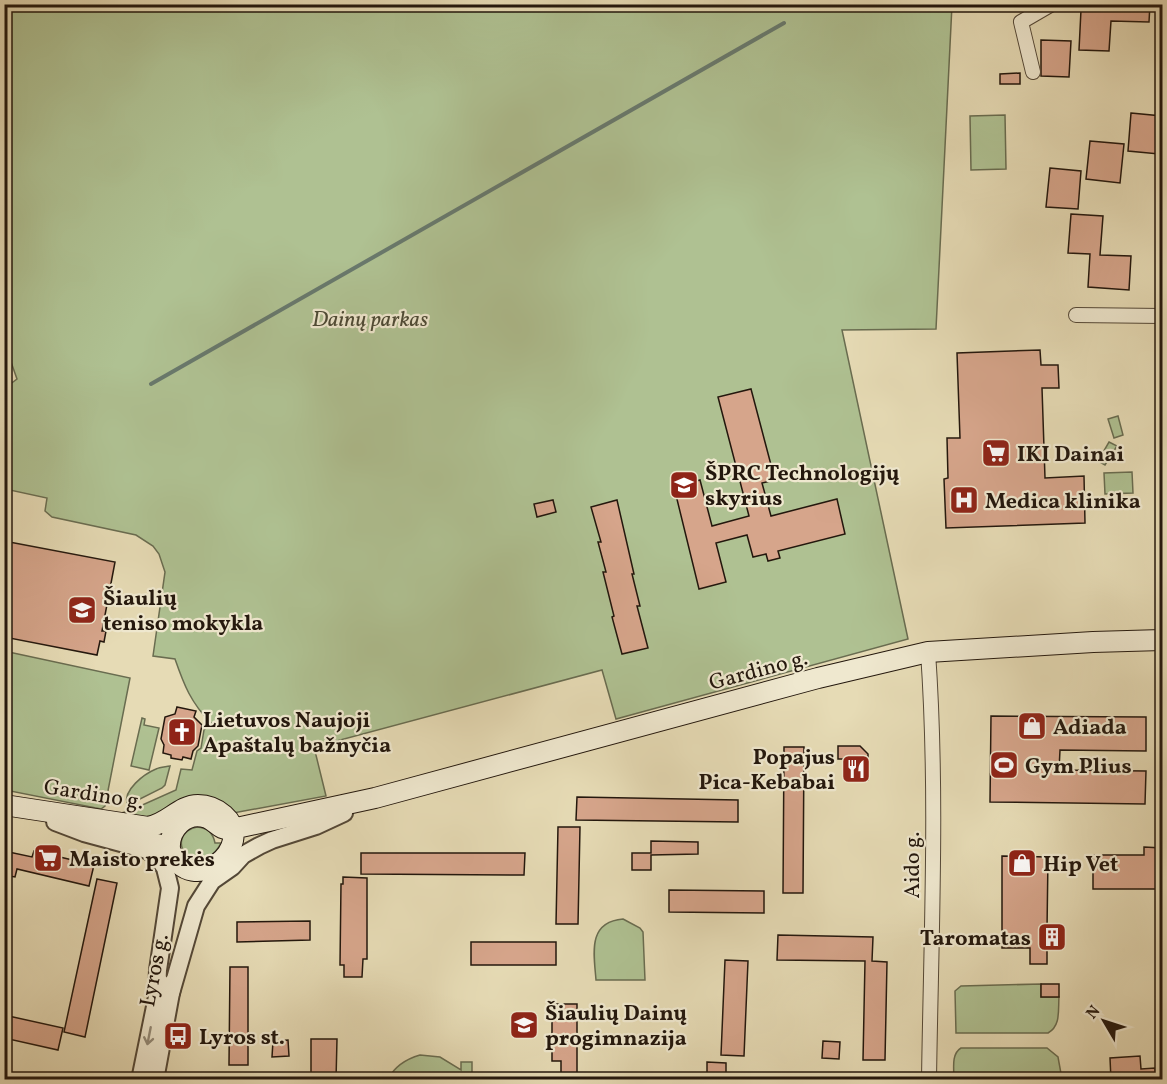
<svg xmlns="http://www.w3.org/2000/svg" width="1167" height="1084" font-family="Vollkorn,serif">
<style>
.green{fill:#afc192;stroke:#696c50;stroke-width:1.5}
.lines{fill:none;stroke-linecap:round;stroke-linejoin:round}
.stream{stroke:#68796d;stroke-width:4}
.building{fill:#d6a58b;stroke:#23170d;stroke-width:1.5}
.minor-casing{stroke:#544837;stroke-width:16}
.tertiary-casing{stroke:#544837;stroke-width:20}
.secondary-casing{stroke:#23170d;stroke-width:22}
.minor{stroke:#efe8cf;stroke-width:14}
.tertiary{stroke:#efe8cf;stroke-width:16}
.secondary{stroke:#efe8cf;stroke-width:20}
.oneway{stroke:#938a78}
.labels{text-anchor:middle;stroke-width:4.5;stroke-linejoin:round;paint-order:stroke}
.park-label{font-size:22px;font-style:italic;fill:#4d4a35;stroke:#efe8cf}
.poi-label{font-size:22px;font-weight:bold;fill:#23170d;stroke:#efe8cf;text-anchor:start}
.street-label{font-size:22px;fill:#23170d;stroke:#efe8cf}
</style>
<rect width="100%" height="100%" fill="#e6dbb5"/>
<filter id="stains"><feTurbulence type="fractalNoise" baseFrequency=".00333" numOctaves="4"/><feColorMatrix values="0 0 0 0 .2 0 0 0 0 .09 0 0 0 0 .02 0 0 0 .5 -.17"/></filter>
<radialGradient id="worn" r=".72"><stop offset=".6" stop-color="#630" stop-opacity="0"/><stop offset="1" stop-color="#630" stop-opacity=".3"/></radialGradient>
<g class="green">
<path d="M5,5h947l-16,324 -94,1 66,309 -292,80 -14,-49 -288,77 12,49 -93,17 -79,8 -32,-6 -1,-2 8,-2 47,-21 5,-21 11,1 5,-19 4,-3 3,-18 7,-7c-20,-20 -27,-38 -36,-64l-22,-3 12,-84 -6,-18 -6,-8 -17,-11 -84,-18 -7,-6 2,-13 -42,-9v-101l12,-9 -12,-34z"/>
<polygon points="1005,115 1006,169 971,170 970,116"/>
<polygon points="1118,416 1123,435 1114,438 1108,419"/>
<polygon points="1109,442 1117,446 1105,465 1098,461"/>
<polygon points="1132,472 1133,493 1105,494 1104,473"/>
<polygon points="4,651 130,678 105,806 101,809 5,790"/>
<polygon points="142,718 145,719 144,725 159,728 149,770 131,766"/>
<path d="M170,766l-5,19 -3,3 -32,16h-3c-4,-14 17,-30 29,-35 4,-2 9,-2 14,-3z"/>
<path d="M197,827c11,1 16,6 18,16h6c-3,6 -7,11 -13,14 -24,14 -40,-24 -11,-30z"/>
<path d="M623,919l17,9 3,4 2,48h-49c-2,-26 -9,-58 27,-61z"/>
<path d="M1041,984v13h18c-1,13 2,29 -11,36h-92l-1,-42 6,-5z"/>
<path d="M961,1048h86l11,9 4,22h-108c0,-10 -3,-25 7,-31z"/>
<path d="M420,1055l20,2 21,13v-8h11v17h-84c7,-13 18,-20 32,-24z"/>
</g>
<g class="lines">
<polyline class="stream" points="151,384 784,23"/>
</g>
<g class="building">
<polygon points="1111,4 1150,4 1149,22 1111,21 1109,51 1079,50 1081,10 1111,11"/>
<polygon points="1041,40 1071,41 1069,77 1041,76"/>
<polygon points="1020,73 1020,84 1000,84 1000,74"/>
<polygon points="1131,113 1162,116 1159,154 1128,151"/>
<polygon points="1090,141 1124,144 1120,183 1086,179"/>
<polygon points="1050,168 1081,171 1078,209 1046,207"/>
<polygon points="1071,214 1103,216 1100,255 1131,256 1129,290 1088,287 1090,254 1068,253"/>
<polygon points="1040,350 1041,365 1058,365 1059,388 1042,388 1045,478 1084,476 1085,523 946,528 944,479 948,478 947,438 960,438 957,353"/>
<polygon points="751,389 775,480 762,483 771,516 837,499 845,534 778,551 780,558 768,561 766,554 753,557 747,535 716,543 726,582 699,589 674,487 700,480 712,526 749,516 718,397"/>
<polygon points="553,500 556,512 537,517 534,504"/>
<polygon points="617,500 634,574 632,574 640,606 637,606 648,648 622,654 612,617 614,616 603,572 606,572 598,542 601,542 591,507"/>
<polygon points="4,541 115,562 102,631 106,631 104,642 100,641 97,655 4,637"/>
<polygon points="177,707 196,711 194,717 202,725 198,746 193,751 191,759 183,757 182,760 171,758 171,755 163,753 164,745 161,739 165,717 175,714"/>
<polygon points="991,716 1146,717 1146,751 1060,750 1059,770 1146,771 1145,804 990,802"/>
<polygon points="838,746 860,746 868,754 868,780 846,780 846,767 843,767 843,759 838,759"/>
<polygon points="784,747 804,747 803,893 783,893"/>
<polygon points="577,797 738,800 738,822 576,820"/>
<polygon points="558,827 580,827 578,924 556,924"/>
<polygon points="651,841 698,842 698,854 651,855 651,870 632,870 632,853 651,853"/>
<polygon points="1144,847 1162,848 1162,889 1093,889 1093,855 1144,855"/>
<polygon points="4,851 32,857 34,851 94,865 89,886 17,869 15,877 4,875"/>
<polygon points="361,853 525,853 524,875 361,874"/>
<polygon points="1002,856 1048,857 1047,930 1056,930 1056,944 1047,944 1047,964 1030,964 1030,948 1002,948"/>
<polygon points="343,877 367,878 367,959 363,959 362,977 344,977 344,965 340,965 341,884 343,884"/>
<polygon points="97,879 117,883 85,1037 64,1032"/>
<polygon points="669,890 764,891 764,913 669,912"/>
<polygon points="310,921 310,940 237,942 237,922"/>
<polygon points="778,935 873,937 872,961 887,962 885,1060 863,1060 865,961 777,960"/>
<rect x="471" y="942" width="85" height="23"/>
<polygon points="725,960 748,961 744,1056 721,1055"/>
<polygon points="230,967 248,967 248,1065 229,1065"/>
<rect x="1041" y="984" width="18" height="13"/>
<polygon points="552,1004 577,1004 577,1080 561,1080 561,1061 552,1061"/>
<polygon points="4,1015 63,1028 58,1050 4,1038"/>
<polygon points="311,1039 337,1039 336,1080 311,1080"/>
<polygon points="288,1040 289,1056 272,1057 273,1041"/>
<polygon points="823,1041 840,1042 839,1059 822,1058"/>
<polygon points="1140,1056 1141,1069 1155,1068 1156,1080 1111,1080 1110,1058"/>
<polygon points="707,1062 726,1063 726,1080 707,1080"/>
</g>
<g class="lines">
<g class="minor-casing">
<g id="minor">
<polyline points="1033,72 1021,22 1052,4"/>
<polyline points="1076,315 1162,316"/>
<path d="M928,652c10,142 3,285 1,428"/>
</g>
</g>
<g class="tertiary-casing">
<g id="tertiary">
<polyline points="55,822 84,833 147,850 158,858 165,868 170,888 158,970 157,993"/>
<polyline points="171,993 196,906 212,881 232,867 243,855 259,846 272,840 316,826 344,813"/>
<polyline points="140,1080 160,982"/>
<polyline points="155,1080 173,982"/>
</g>
</g>
<g class="secondary-casing">
<g id="secondary">
<path d="M4,805l144,22c20,-3 31,-22 50,-22 9,0 19,4 26,10 34,30 -32,87 -54,35 -2,-20 16,-40 37,-32 10,4 12,13 25,11l143,-31 443,-120 110,-26 165,-10 69,-2"/>
<polyline points="112,834 161,845 170,850"/>
</g>
</g>
<use href="#minor" class="minor"/>
<use href="#tertiary" class="tertiary"/>
<use href="#secondary" class="secondary"/>
</g>
<defs><path id="oneway-shaft" d="M-6 0H5M1.5-3L5.5 0L1.5 3" fill="none" stroke-width="1.6" stroke-linecap="round" stroke-linejoin="round" transform="scale(1.5)"/></defs>
<use class="oneway" href="#oneway-shaft" transform="translate(149 1036) rotate(101)"/>
<defs>
<g id="supermarket-square" transform="scale(1.5)"><rect x="-9" y="-9" width="18" height="18" rx="4" fill="#8f2418" stroke="#efe8cf"/><path d="M-6-5.5h2.5l.6 2H6L4.5 2H-2.5L-4.4-4H-6ZM-1.5 3.2a1.3 1.3 0 1 0 .1 0ZM3 3.2a1.3 1.3 0 1 0 .1 0Z" fill="#fff"/></g>
<g id="school-square" transform="scale(1.5)"><rect x="-9" y="-9" width="18" height="18" rx="4" fill="#8f2418" stroke="#efe8cf"/><path d="M0-5L7-2L0 1L-7-2ZM-4 1L0 2.5L4 1V4Q0 6-4 4Z" fill="#fff"/></g>
<g id="hospital-square" transform="scale(1.5)"><rect x="-9" y="-9" width="18" height="18" rx="4" fill="#8f2418" stroke="#efe8cf"/><path d="M-5-5h3v3.5h4V-5h3V5h-3V1.5h-4V5h-3Z" fill="#fff"/></g>
<g id="shop-square" transform="scale(1.5)"><rect x="-9" y="-9" width="18" height="18" rx="4" fill="#8f2418" stroke="#efe8cf"/><path d="M-5-2.5h2.3a2.7 3.5 0 0 1 5.4 0H5L5.5 6h-11ZM-1.5-2.5h3a1.5 2.3 0 0 0-3 0Z" fill="#fff"/></g>
<g id="church-square" transform="scale(1.5)"><rect x="-9" y="-9" width="18" height="18" rx="4" fill="#8f2418" stroke="#efe8cf"/><path d="M-1.2-6h2.4v3.5h3.3v2.4h-3.3V6h-2.4V-.1h-3.3v-2.4h3.3Z" fill="#fff"/></g>
<g id="stadium-square" transform="scale(1.5)"><rect x="-9" y="-9" width="18" height="18" rx="4" fill="#8f2418" stroke="#efe8cf"/><path d="M0-5a6.5 5 0 1 0 0 10a6.5 5 0 1 0 0-10ZM-3.5-1.8h7v3.6h-7Z" fill="#fff"/></g>
<g id="restaurant-square" transform="scale(1.5)"><rect x="-9" y="-9" width="18" height="18" rx="4" fill="#8f2418" stroke="#efe8cf"/><path d="M-5-6h1v4h1v-4h1v4h1v-4h1v5L-1.5 .5V6h-2V.5L-5-1ZM5-6V6H3V1.5H1.5Q1.5-4 5-6Z" fill="#fff"/></g>
<g id="building-square" transform="scale(1.5)"><rect x="-9" y="-9" width="18" height="18" rx="4" fill="#8f2418" stroke="#efe8cf"/><path d="M-4-6H4V6H1V3H-1V6H-4ZM-2.5-4.3h1.7v1.8h-1.7ZM.8-4.3h1.7v1.8H.8ZM-2.5-1h1.7V.8h-1.7ZM.8-1h1.7V.8H.8Z" fill="#fff"/></g>
<g id="bus-square" transform="scale(1.5)"><rect x="-9" y="-9" width="18" height="18" rx="4" fill="#8f2418" stroke="#efe8cf"/><path d="M-5-6H5V4H4V6H2V4H-2V6H-4V4H-5ZM-3.5-4V0h7V-4ZM-3.5 1.2v1.5H-2V1.2ZM2 1.2v1.5H3.5V1.2Z" fill="#fff"/></g>
</defs>
<g fill-rule="evenodd">
<use href="#supermarket-square" x="996" y="453"/>
<use href="#school-square" x="684" y="485"/>
<use href="#hospital-square" x="964" y="500"/>
<use href="#school-square" x="82" y="610"/>
<use href="#shop-square" x="1032" y="726"/>
<use href="#church-square" x="182" y="732"/>
<use href="#stadium-square" x="1004" y="765"/>
<use href="#restaurant-square" x="856" y="769"/>
<use href="#supermarket-square" x="48" y="858"/>
<use href="#shop-square" x="1022" y="863"/>
<use href="#building-square" x="1052" y="937"/>
<use href="#school-square" x="524" y="1025"/>
<use href="#bus-square" x="178" y="1036"/>
</g>
<g class="labels">
<g class="park-label">
<text x="370" y="326">Dainų parkas</text>
</g>
<g class="poi-label">
<text x="1017" y="461">IKI Dainai</text>
<text x="705" y="480">ŠPRC Technologijų<tspan x="705" dy="25">skyrius</tspan></text>
<text x="985" y="508">Medica klinika</text>
<text x="103" y="605">Šiaulių<tspan x="103" dy="25">teniso mokykla</tspan></text>
<text x="203" y="727">Lietuvos Naujoji<tspan x="203" dy="25">Apaštalų bažnyčia</tspan></text>
<text x="1053" y="734">Adiada</text>
<text x="835" y="764" text-anchor="end">Popajus<tspan x="835" dy="25">Pica-Kebabai</tspan></text>
<text x="1025" y="773">Gym Plius</text>
<text x="69" y="866">Maisto prekės</text>
<text x="1043" y="871">Hip Vet</text>
<text x="1031" y="945" text-anchor="end">Taromatas</text>
<text x="545" y="1020">Šiaulių Dainų<tspan x="545" dy="25">progimnazija</tspan></text>
<text x="199" y="1044">Lyros st.</text>
</g>
<g class="street-label">
<text transform="translate(758 669) rotate(-15)" y="8">Gardino g.</text>
<text transform="translate(94 793) rotate(9)" y="8">Gardino g.</text>
<text transform="translate(911 865) rotate(-90)" y="8">Aido g.</text>
<text transform="translate(153 970) rotate(-79)" y="8">Lyros g.</text>
</g>
</g>
<rect width="1167" height="1084" fill="none" stroke="#e6dbb5" stroke-width="24"/>
<rect x="6" y="6" width="1155" height="1072" fill="none" stroke="#23170d" stroke-width="3"/>
<rect x="12" y="12" width="1143" height="1060" fill="none" stroke="#23170d" stroke-width="1.5"/>
<g transform="translate(1104 1021) rotate(309)" stroke="#efe8cf" stroke-width="4.5" paint-order="stroke">
<path d="M0-4.5L10 22L0 15L-10 22Z" fill="#23170d"/>
<text y="-9" font-size="16" font-weight="bold" text-anchor="middle" fill="#23170d">N</text>
</g>
<rect width="100%" height="100%" filter="url(#stains)"/>
<rect width="100%" height="100%" fill="url(#worn)"/>
</svg>
